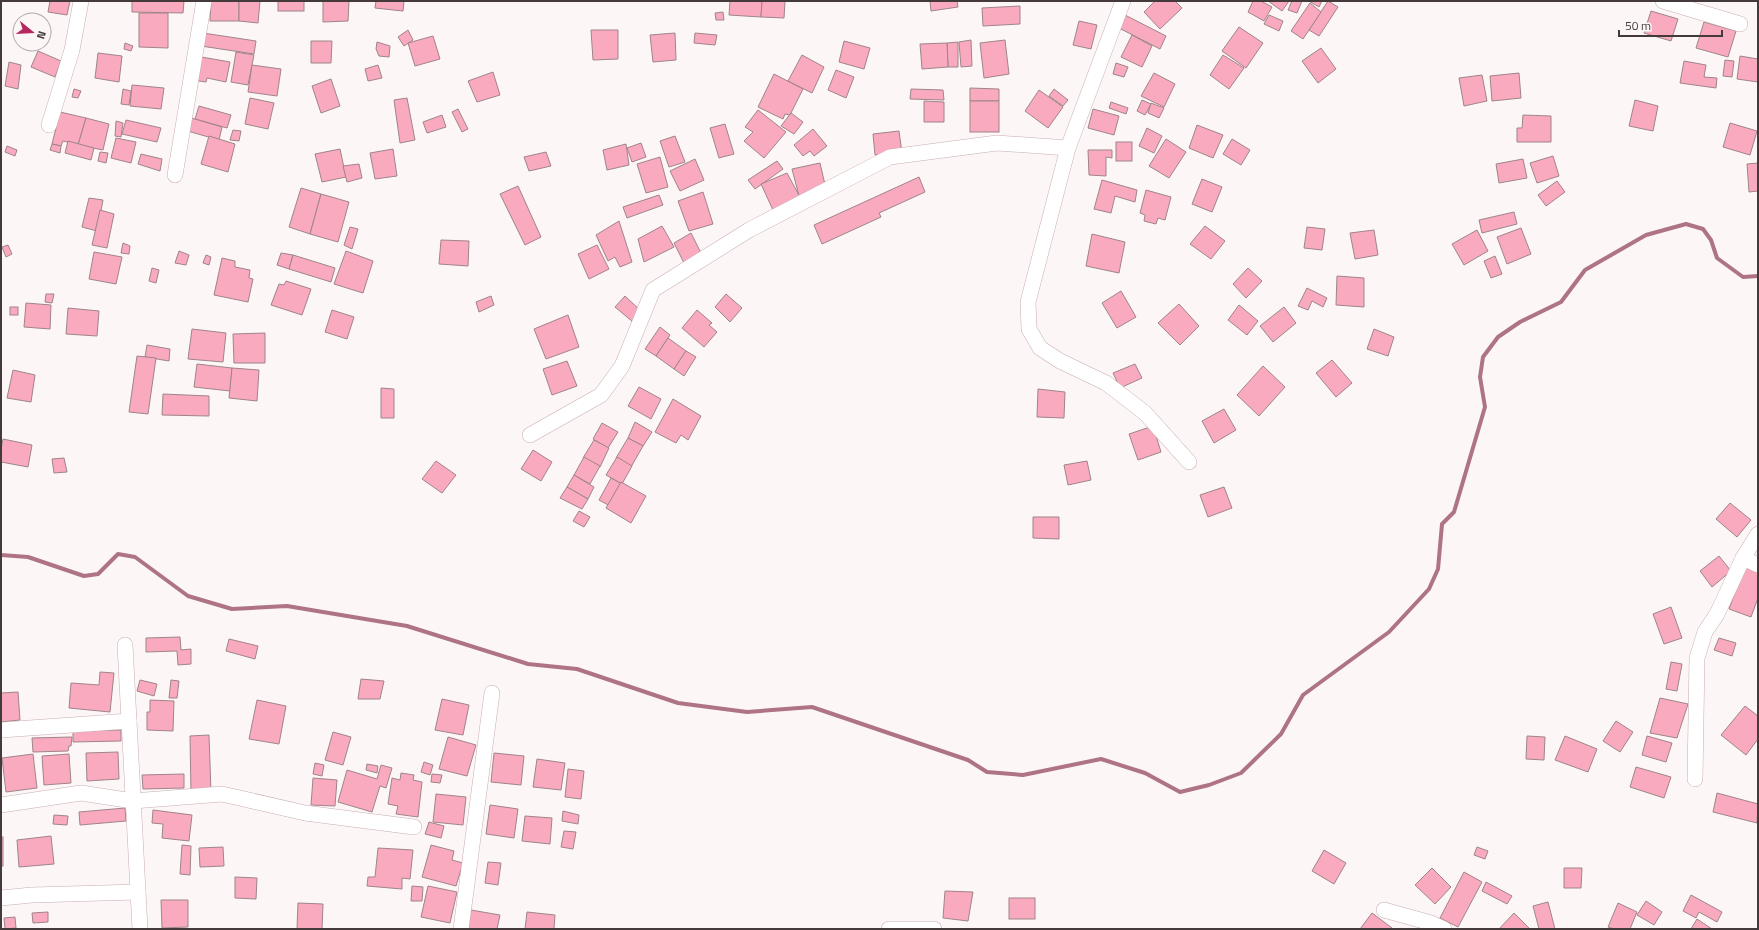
<svg xmlns="http://www.w3.org/2000/svg" width="1759" height="930" font-family="'Titillium Web',sans-serif">
<style>
.lines{fill:none;stroke-linecap:round;stroke-linejoin:round}
.stream{stroke:#ae7484;stroke-width:4}
.building{fill:#faaabe;stroke:#9f848a}
.street-casing{stroke:#c9adb3;stroke-width:16}
.street{stroke:#fff;stroke-width:15}
</style>
<rect width="100%" height="100%" fill="#fcf6f7"/>
<g class="lines">
<polyline class="stream" points="1,555 28,557 84,576 98,574 118,554 135,557 188,596 232,609 287,606 407,626 528,664 577,669 678,703 747,712 812,707 968,760 987,772 1023,775 1101,759 1145,773 1180,792 1209,785 1241,773 1281,734 1303,695 1389,632 1429,589 1438,569 1442,524 1454,512 1485,407 1480,377 1483,357 1498,337 1520,322 1561,302 1585,270 1646,235 1686,224 1703,229 1711,240 1717,258 1743,277 1758,276"/>
</g>
<g class="building">
<polygon points="50,1 70,1 67,15 48,12"/>
<polygon points="132,1 184,1 183,13 132,12"/>
<polygon points="211,1 239,1 239,21 210,21"/>
<polygon points="239,1 260,1 258,23 239,21"/>
<rect x="278" y="1" width="26" height="10"/>
<polygon points="323,1 349,1 348,21 323,22"/>
<polygon points="376,1 404,1 403,11 375,8"/>
<polygon points="730,1 762,1 761,17 729,15"/>
<polygon points="762,1 785,1 784,18 761,17"/>
<polygon points="930,1 957,1 958,7 931,11"/>
<polygon points="1155,1 1175,1 1182,8 1160,29 1144,12"/>
<polygon points="1253,1 1261,1 1272,7 1264,21 1248,12"/>
<polygon points="1268,1 1289,1 1282,11"/>
<polygon points="1292,1 1302,1 1297,13 1288,10"/>
<polygon points="1309,1 1322,1 1319,7"/>
<polygon points="1328,1 1338,7 1319,36 1309,30"/>
<polygon points="1310,3 1321,12 1303,39 1291,31"/>
<polygon points="1020,6 1020,24 983,26 982,8"/>
<polygon points="1651,11 1678,19 1671,41 1644,33"/>
<polygon points="723,12 724,20 716,20 715,13"/>
<polygon points="139,13 168,13 168,48 139,47"/>
<polygon points="1125,15 1166,36 1160,49 1119,28"/>
<polygon points="1269,15 1283,21 1279,31 1264,24"/>
<polygon points="1079,21 1097,25 1091,49 1073,45"/>
<polygon points="1704,22 1736,31 1728,57 1696,48"/>
<polygon points="1239,27 1263,43 1246,68 1222,51"/>
<polygon points="408,30 413,40 404,46 398,37"/>
<polygon points="591,30 618,30 618,59 593,60"/>
<polygon points="203,33 256,41 254,54 201,46"/>
<polygon points="675,33 676,60 653,62 650,35"/>
<polygon points="695,33 717,35 715,45 694,43"/>
<polygon points="1132,35 1152,46 1142,67 1121,57"/>
<polygon points="433,36 440,59 415,66 408,43"/>
<polygon points="971,40 972,66 961,67 959,42"/>
<polygon points="1005,40 1009,74 984,78 980,43"/>
<polygon points="311,41 332,41 331,63 311,63"/>
<polygon points="844,41 870,48 864,69 839,62"/>
<polygon points="377,42 390,46 389,57 379,56 376,49"/>
<polygon points="958,42 958,67 948,67 947,43"/>
<polygon points="125,43 133,46 131,51 124,49"/>
<polygon points="947,43 948,67 922,69 920,44"/>
<polygon points="1321,48 1336,69 1318,83 1302,61"/>
<polygon points="38,51 61,61 55,77 31,67"/>
<polygon points="236,52 254,55 248,85 231,82"/>
<polygon points="98,53 122,56 119,82 95,78"/>
<polygon points="802,55 824,67 812,93 788,81"/>
<polygon points="1223,55 1244,68 1229,89 1210,75"/>
<polygon points="196,56 230,62 226,82 207,78 206,82 192,80"/>
<polygon points="1740,56 1758,59 1758,82 1737,79"/>
<polygon points="1725,60 1734,61 1732,77 1723,76"/>
<polygon points="1684,61 1706,65 1704,77 1717,78 1716,88 1680,83"/>
<polygon points="9,62 21,65 18,89 5,86"/>
<polygon points="1116,63 1128,67 1124,77 1113,74"/>
<polygon points="252,65 281,69 277,96 248,92"/>
<polygon points="378,65 382,78 368,81 365,69"/>
<polygon points="836,70 854,77 846,98 828,90"/>
<polygon points="493,72 500,95 477,102 468,81"/>
<polygon points="1154,73 1175,84 1164,107 1141,96"/>
<polygon points="1519,73 1521,98 1492,101 1490,76"/>
<polygon points="774,74 803,89 790,115 785,114 783,119 758,107"/>
<polygon points="1482,75 1487,101 1464,106 1459,78"/>
<polygon points="331,79 340,106 321,113 312,86"/>
<polygon points="132,85 164,88 161,109 130,106"/>
<polygon points="970,88 999,89 999,101 970,101"/>
<polygon points="74,89 81,91 78,98 72,97"/>
<polygon points="123,89 131,91 129,105 121,104"/>
<polygon points="911,89 943,90 944,100 910,99"/>
<polygon points="1054,89 1068,100 1063,106 1049,96"/>
<polygon points="1039,90 1063,107 1048,128 1025,111"/>
<polygon points="250,98 274,103 268,129 245,124"/>
<polygon points="407,98 415,140 400,143 394,100"/>
<polygon points="1142,100 1151,104 1145,115 1137,111"/>
<polygon points="1635,100 1658,106 1653,131 1629,126"/>
<polygon points="924,101 944,102 944,122 924,122"/>
<rect x="970" y="101" width="29" height="31"/>
<polygon points="1111,102 1128,108 1126,114 1109,108"/>
<polygon points="1151,103 1164,108 1159,118 1148,113"/>
<polygon points="199,106 231,115 227,128 195,119"/>
<polygon points="458,109 468,129 462,132 452,112"/>
<polygon points="1093,109 1119,116 1114,135 1088,128"/>
<polygon points="758,110 786,132 764,158 744,141 753,132 745,127"/>
<polygon points="60,112 86,118 78,145 63,141 61,146 52,144"/>
<polygon points="791,113 803,122 794,134 781,126"/>
<polygon points="442,115 446,127 427,133 423,122"/>
<polygon points="1523,115 1551,116 1551,142 1517,142 1517,128 1522,128"/>
<polygon points="188,117 222,127 219,140 184,130"/>
<polygon points="86,118 109,124 103,150 78,145"/>
<polygon points="126,120 161,128 157,142 122,134"/>
<polygon points="116,121 123,123 121,137 115,136"/>
<polygon points="1730,123 1757,131 1750,155 1723,147"/>
<polygon points="725,124 734,154 719,158 710,128"/>
<polygon points="1197,125 1223,135 1213,158 1189,148"/>
<polygon points="1147,128 1162,136 1154,153 1139,146"/>
<polygon points="813,129 827,146 814,156 810,151 803,156 794,145"/>
<polygon points="233,130 241,131 239,141 230,140"/>
<polygon points="899,131 902,153 875,155 873,134"/>
<polygon points="209,136 235,144 228,172 201,164"/>
<polygon points="675,136 685,162 669,167 660,141"/>
<polygon points="116,138 136,142 131,163 111,158"/>
<polygon points="1166,139 1186,152 1169,178 1149,166"/>
<polygon points="1232,139 1250,150 1241,165 1223,154"/>
<polygon points="68,141 94,148 91,160 65,153"/>
<rect x="1116" y="142" width="16" height="19"/>
<polygon points="641,143 646,157 632,162 627,148"/>
<polygon points="52,144 61,146 60,153 50,150"/>
<polygon points="626,144 629,165 607,170 603,150"/>
<polygon points="7,146 17,150 15,156 5,152"/>
<polygon points="340,149 346,177 322,182 315,154"/>
<polygon points="393,149 397,176 375,179 370,153"/>
<polygon points="1088,150 1112,150 1112,158 1106,157 1106,176 1089,175"/>
<polygon points="100,152 108,153 106,163 98,161"/>
<polygon points="546,152 551,166 529,171 524,157"/>
<polygon points="141,154 162,159 160,171 138,164"/>
<polygon points="1553,156 1559,176 1537,183 1530,163"/>
<polygon points="660,157 668,187 646,193 637,164"/>
<polygon points="695,159 704,180 680,191 670,171"/>
<polygon points="1523,159 1527,178 1499,183 1496,164"/>
<polygon points="777,161 783,169 755,189 748,180"/>
<polygon points="820,163 826,189 799,196 792,169"/>
<polygon points="1758,163 1758,191 1749,192 1747,164"/>
<polygon points="359,164 362,178 347,182 343,166"/>
<polygon points="787,173 800,197 773,210 761,184"/>
<polygon points="919,177 925,192 879,213 881,217 822,244 814,225"/>
<polygon points="1202,179 1222,187 1212,212 1192,204"/>
<polygon points="1102,180 1137,190 1135,202 1115,196 1111,213 1094,209"/>
<polygon points="1557,181 1565,192 1546,206 1538,195"/>
<polygon points="518,186 541,237 525,245 500,194"/>
<polygon points="301,188 321,194 310,234 289,227"/>
<polygon points="1146,190 1171,197 1165,220 1158,218 1156,224 1144,221 1145,215 1140,213"/>
<polygon points="703,192 713,224 689,231 678,201"/>
<polygon points="321,194 349,202 338,242 310,234"/>
<polygon points="659,195 663,205 627,218 623,207"/>
<polygon points="89,198 103,200 97,231 82,227"/>
<polygon points="100,210 114,214 107,248 92,245"/>
<polygon points="1514,212 1517,224 1482,233 1479,220"/>
<polygon points="619,221 632,262 620,267 615,257 608,261 596,235"/>
<polygon points="662,226 674,247 644,262 638,239"/>
<polygon points="1205,226 1225,241 1211,259 1190,244"/>
<polygon points="350,227 358,229 352,249 344,245"/>
<polygon points="1307,227 1325,229 1322,250 1304,248"/>
<polygon points="1521,228 1531,254 1507,264 1497,237"/>
<polygon points="1374,230 1378,255 1355,259 1350,233"/>
<polygon points="1477,230 1488,251 1464,265 1452,244"/>
<polygon points="691,233 701,253 684,263 674,243"/>
<polygon points="1092,234 1125,242 1119,273 1086,266"/>
<polygon points="441,240 469,241 468,266 439,264"/>
<polygon points="123,243 130,246 129,254 121,253"/>
<polygon points="8,245 12,254 6,257 2,247"/>
<polygon points="597,245 609,269 589,279 578,254"/>
<polygon points="179,251 189,255 186,265 175,263"/>
<polygon points="346,251 373,261 363,293 334,284"/>
<polygon points="94,252 122,257 116,284 89,279"/>
<polygon points="281,253 293,255 289,269 277,265"/>
<polygon points="206,255 211,257 209,265 203,263"/>
<polygon points="293,255 335,268 331,282 289,269"/>
<polygon points="1495,256 1502,274 1491,278 1484,261"/>
<polygon points="222,258 235,261 235,267 250,270 249,278 253,279 248,302 214,295"/>
<polygon points="152,268 159,270 156,283 149,281"/>
<polygon points="1248,268 1262,281 1246,298 1233,284"/>
<polygon points="1337,276 1364,278 1364,307 1336,305"/>
<polygon points="286,281 311,289 302,315 271,305 279,284 284,285"/>
<polygon points="1307,288 1327,298 1323,307 1312,301 1308,310 1298,306"/>
<polygon points="1121,291 1136,317 1117,328 1102,303"/>
<polygon points="46,294 54,294 52,303 45,302"/>
<polygon points="726,294 742,308 730,322 715,307"/>
<polygon points="491,296 494,305 479,312 476,302"/>
<polygon points="625,296 642,312 633,322 615,307"/>
<polygon points="26,303 51,305 50,329 24,327"/>
<polygon points="1179,304 1199,326 1180,345 1158,323"/>
<polygon points="1239,305 1258,321 1247,335 1228,320"/>
<rect x="10" y="307" width="8" height="8"/>
<polygon points="1284,307 1296,323 1273,342 1260,326"/>
<polygon points="68,308 99,311 97,336 66,334"/>
<polygon points="332,310 354,317 347,339 325,332"/>
<polygon points="697,310 712,323 709,325 717,332 704,347 682,328"/>
<polygon points="568,315 579,347 546,359 534,329"/>
<polygon points="660,327 670,335 656,356 645,349"/>
<polygon points="192,329 226,333 223,362 188,359"/>
<polygon points="1374,329 1394,337 1388,356 1367,349"/>
<polygon points="265,333 265,363 234,363 233,334"/>
<polygon points="668,338 686,351 674,369 656,356"/>
<polygon points="147,345 170,349 169,361 145,357"/>
<polygon points="686,351 696,357 684,376 674,369"/>
<polygon points="137,356 156,358 148,414 129,412"/>
<polygon points="1332,360 1352,383 1336,397 1316,373"/>
<polygon points="567,361 577,386 552,395 543,369"/>
<polygon points="197,364 232,368 230,391 194,387"/>
<polygon points="1135,364 1142,378 1120,388 1113,373"/>
<polygon points="1263,366 1285,387 1259,416 1237,395"/>
<polygon points="232,368 259,370 257,401 229,398"/>
<polygon points="13,370 35,375 31,402 7,398"/>
<polygon points="639,387 661,399 651,419 628,406"/>
<polygon points="381,388 394,389 394,418 381,418"/>
<polygon points="1038,389 1065,392 1064,418 1037,417"/>
<polygon points="163,394 209,396 209,416 162,415"/>
<polygon points="673,399 701,416 688,440 681,435 676,443 655,432"/>
<polygon points="1224,409 1236,430 1214,443 1202,421"/>
<polygon points="635,422 652,432 643,446 628,438"/>
<polygon points="602,423 618,432 608,448 593,439"/>
<polygon points="1153,426 1161,452 1138,460 1129,434"/>
<polygon points="628,438 643,446 631,467 616,458"/>
<polygon points="3,439 32,445 28,467 1,462 1,449"/>
<polygon points="594,440 609,448 600,467 583,458"/>
<polygon points="533,450 552,462 541,481 521,469"/>
<polygon points="584,457 600,466 590,484 574,475"/>
<polygon points="617,457 632,466 622,484 606,475"/>
<polygon points="64,458 67,472 54,473 52,459"/>
<polygon points="436,461 456,475 442,493 422,479"/>
<polygon points="1087,461 1091,480 1068,485 1064,465"/>
<polygon points="574,475 594,487 588,499 567,487"/>
<polygon points="611,478 622,484 610,506 599,500"/>
<polygon points="621,482 646,496 631,523 606,508"/>
<polygon points="567,487 588,499 582,509 560,498"/>
<polygon points="1224,487 1232,508 1208,517 1200,495"/>
<polygon points="1730,503 1751,520 1737,537 1716,519"/>
<polygon points="579,511 590,517 584,527 573,521"/>
<polygon points="1033,517 1059,517 1059,539 1033,538"/>
<polygon points="1719,556 1731,571 1712,587 1700,571"/>
<polygon points="1745,565 1758,569 1758,598 1751,617 1729,609"/>
<polygon points="1671,607 1682,638 1664,644 1653,614"/>
<polygon points="180,637 181,650 191,649 191,664 178,665 177,651 146,652 146,638"/>
<polygon points="1719,638 1736,643 1732,656 1714,650"/>
<polygon points="229,639 258,646 255,659 226,651"/>
<polygon points="1671,662 1682,664 1677,691 1666,689"/>
<polygon points="100,672 114,673 110,712 69,708 71,683 99,685"/>
<polygon points="361,679 384,681 380,699 358,699"/>
<polygon points="140,680 157,684 154,696 137,691"/>
<polygon points="171,680 179,681 177,698 169,698"/>
<polygon points="18,692 20,720 1,722 1,693"/>
<polygon points="1660,698 1688,704 1677,738 1650,733"/>
<polygon points="442,699 469,705 463,735 435,730"/>
<polygon points="150,700 174,701 173,731 147,730 147,712 150,712"/>
<polygon points="257,700 286,706 279,744 249,739"/>
<polygon points="1745,706 1758,716 1758,739 1746,755 1721,735"/>
<polygon points="1616,721 1633,732 1620,752 1603,741"/>
<polygon points="121,730 121,741 73,742 73,731"/>
<polygon points="333,732 351,737 343,765 325,760"/>
<polygon points="209,735 211,792 191,793 190,736"/>
<polygon points="1527,736 1545,737 1544,760 1526,759"/>
<polygon points="1565,736 1597,749 1588,772 1555,760"/>
<polygon points="1647,736 1672,743 1666,762 1642,755"/>
<polygon points="72,737 71,746 69,746 68,751 33,752 32,738"/>
<polygon points="448,737 476,745 467,776 439,769"/>
<polygon points="118,752 119,779 87,781 86,753"/>
<polygon points="494,753 524,756 521,785 491,782"/>
<polygon points="33,754 37,788 6,792 2,758"/>
<polygon points="69,754 71,783 44,785 42,756"/>
<polygon points="537,759 565,763 561,790 533,787"/>
<polygon points="424,762 433,765 430,775 421,772"/>
<polygon points="315,763 324,765 322,776 313,774"/>
<polygon points="367,764 378,766 377,773 366,770"/>
<polygon points="381,765 392,768 386,788 380,786 372,812 338,802 347,770 377,779"/>
<polygon points="1636,767 1671,777 1664,798 1630,787"/>
<polygon points="568,769 584,771 581,799 565,797"/>
<polygon points="401,773 414,775 413,780 422,782 418,817 396,814 398,806 388,804 392,778 400,780"/>
<polygon points="184,774 184,788 143,789 142,775"/>
<polygon points="432,774 442,775 440,783 431,782"/>
<polygon points="313,778 337,780 335,806 311,805"/>
<polygon points="1717,793 1758,804 1757,823 1713,812"/>
<polygon points="436,794 466,797 463,825 433,822"/>
<polygon points="490,805 518,809 514,838 486,834"/>
<polygon points="125,808 126,821 80,825 79,812"/>
<polygon points="153,810 192,815 189,841 162,838 163,824 152,823"/>
<polygon points="563,811 579,815 578,824 562,821"/>
<polygon points="54,815 68,816 67,825 53,824"/>
<polygon points="525,816 552,818 550,844 522,841"/>
<polygon points="429,822 444,826 441,838 425,834"/>
<polygon points="564,831 576,832 573,849 561,847"/>
<polygon points="51,836 54,864 19,867 17,840"/>
<rect x="1" y="837" width="2" height="29"/>
<polygon points="182,845 191,846 190,875 180,874"/>
<polygon points="431,845 454,851 452,860 463,863 456,886 422,877"/>
<polygon points="223,847 224,866 200,867 199,848"/>
<polygon points="1477,847 1488,851 1485,859 1474,855"/>
<polygon points="378,848 413,850 410,879 402,878 402,889 367,886 368,877 375,877"/>
<polygon points="1324,850 1346,863 1334,884 1312,871"/>
<polygon points="488,862 501,863 498,885 485,883"/>
<polygon points="1432,868 1451,887 1435,904 1415,885"/>
<polygon points="1564,868 1582,868 1581,888 1564,888"/>
<polygon points="1464,872 1482,882 1458,927 1440,918"/>
<polygon points="235,877 257,878 256,899 235,898"/>
<polygon points="1486,882 1512,896 1507,904 1482,891"/>
<polygon points="412,886 423,887 422,901 411,901"/>
<polygon points="428,886 457,892 450,923 421,917"/>
<polygon points="945,891 973,892 968,921 943,918"/>
<polygon points="1691,895 1722,912 1717,922 1699,912 1696,918 1683,911"/>
<rect x="1009" y="898" width="26" height="21"/>
<polygon points="161,900 188,900 188,927 162,928"/>
<polygon points="1646,901 1662,912 1654,925 1637,915"/>
<polygon points="1548,902 1555,929 1539,929 1533,906"/>
<polygon points="298,903 323,904 322,929 297,929"/>
<polygon points="1618,903 1637,912 1630,929 1614,929 1608,927"/>
<polygon points="471,910 500,915 497,929 468,929"/>
<polygon points="48,912 48,922 33,923 32,913"/>
<polygon points="527,912 555,915 554,929 525,929"/>
<polygon points="1372,913 1392,928 1392,929 1360,929"/>
<polygon points="1514,913 1530,929 1499,929"/>
<polygon points="15,917 16,928 5,929 4,918"/>
<polygon points="1697,919 1712,929 1691,929"/>
</g>
<g class="lines">
<g class="street-casing">
<g id="street">
<polyline points="1123,1 1068,148 1028,302 1029,329 1040,348 1060,361 1106,383 1145,413 1189,462"/>
<polyline points="1663,1 1740,24"/>
<polyline points="49,125 72,50 81,1"/>
<polyline points="175,175 204,1"/>
<polyline points="530,435 601,395 622,366 653,290 749,230 890,157 997,143 1068,148"/>
<polyline points="1743,558 1758,565"/>
<polyline points="125,645 140,929"/>
<polyline points="1,730 129,721"/>
<polyline points="1695,779 1697,658 1705,632 1717,614 1743,558 1758,534"/>
<polyline points="1,805 81,793 133,801 222,794 305,813 414,827"/>
<polyline points="1,898 32,895 138,892"/>
<polyline points="1384,910 1431,923 1444,929"/>
<polyline points="461,929 492,693"/>
<polyline points="889,929 934,929"/>
</g>
</g>
<use href="#street" class="street"/>
</g>
<rect width="1759" height="930" fill="none" stroke="#44393b" stroke-width="4"/>
<g transform="translate(32 32) rotate(108)"><circle r="19" fill="#fcf6f7" stroke="#b2aaac"/>
<path d="M0-3L7 15L0 10L-7 15Z" fill="#b6295f"/>
<text y="-6" font-size="11" font-weight="bold" text-anchor="middle" fill="#44393b">N</text>
</g>
<path d="M1619 30v6h103v-6" fill="none" stroke="#44393b" stroke-width="2"/>
<text x="1625" y="30" font-size="12" fill="#44393b" stroke="#fcf6f7" stroke-width="3" paint-order="stroke">50 m</text>
</svg>
